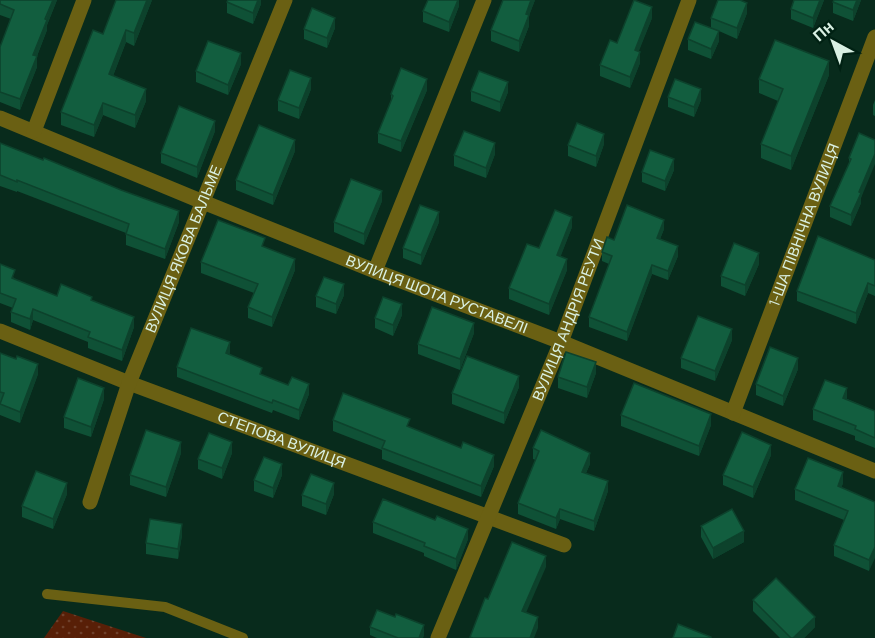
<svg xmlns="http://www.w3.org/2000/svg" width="875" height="638" font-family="Barlow,sans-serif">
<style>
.garden{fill:url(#garden-dots)}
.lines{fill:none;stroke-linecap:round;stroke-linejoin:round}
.lane{stroke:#6a6013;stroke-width:10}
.street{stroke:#6a6013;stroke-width:15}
.wall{fill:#0f5136}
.shaded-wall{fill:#0d422c}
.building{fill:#125e3f;stroke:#0d422c;stroke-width:1.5}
.labels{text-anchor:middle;stroke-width:4.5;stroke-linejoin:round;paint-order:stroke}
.street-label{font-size:15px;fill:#d9f0e3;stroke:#002113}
</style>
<defs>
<pattern id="garden-dots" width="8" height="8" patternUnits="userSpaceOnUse" patternTransform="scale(1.5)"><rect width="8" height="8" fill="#581f07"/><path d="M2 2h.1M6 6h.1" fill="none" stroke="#6f402b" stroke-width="1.8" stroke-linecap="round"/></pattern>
</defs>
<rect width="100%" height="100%" fill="#082b1c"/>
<polygon class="garden" points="63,611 146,638 44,638"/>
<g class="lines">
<polyline class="lane" points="47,594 165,607 243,638"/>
<g class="street">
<path id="s1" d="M0,118l203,84 172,69 186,71 314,129"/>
<polyline points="34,131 84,0"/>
<polyline points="375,271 484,0"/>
<path id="s2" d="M0,331l129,52 435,162"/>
<path id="s3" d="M733,413l142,-376"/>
<path id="s4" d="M90,502l39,-119 156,-383"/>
<path id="s5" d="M438,638l123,-296 128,-342"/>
</g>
</g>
<g class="wall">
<polygon points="0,0 57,0 47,25 47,30 37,56 37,67 20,110 0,102 0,47 11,19 0,15"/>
<polygon points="152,0 134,46 126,42 113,76 146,101 135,128 103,115 94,137 61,125 61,112 103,34"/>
<polygon points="261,0 261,4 253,24 227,13 227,2"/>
<polygon points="459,0 459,6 449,32 423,22 423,11"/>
<polygon points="535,0 529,15 529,26 519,52 491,41 491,30"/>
<polygon points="794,0 824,0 813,28 791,19 791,9"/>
<polygon points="861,0 853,21 833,13 833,2"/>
<polygon points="747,13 737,39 719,31 719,41 711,59 688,50 688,39 711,28 711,18"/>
<polygon points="652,18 638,52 640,63 630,88 600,76 600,65 617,43"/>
<polygon points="335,28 327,48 304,39 304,29"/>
<polygon points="241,64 228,95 196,82 196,71"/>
<polygon points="829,75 791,170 761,158 761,144 778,101 759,93 759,79"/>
<polygon points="311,89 299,119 278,111 278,100"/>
<polygon points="427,90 401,152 378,143 378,133 391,103 391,94"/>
<polygon points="471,91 508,92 500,112 471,101"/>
<polygon points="668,97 701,100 694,117 668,107"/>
<polygon points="875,100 875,116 873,115 873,105"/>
<polygon points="215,131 197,178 161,163 161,153"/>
<polygon points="875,140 861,198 861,203 851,226 830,217 830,206 849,164 849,158"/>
<polygon points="0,143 179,222 165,259 126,245 126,233 17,191 17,192 0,186"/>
<polygon points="604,144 596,167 568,156 568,145"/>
<polygon points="295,151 273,205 236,190 236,180"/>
<polygon points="495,154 486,178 454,166 454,155"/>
<polygon points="674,170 665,191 642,182 642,172"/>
<polygon points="382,201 364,245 334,232 334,222"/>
<polygon points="439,222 421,265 403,258 403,248"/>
<polygon points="572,227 560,257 567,270 549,315 509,299 509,288 539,248"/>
<polygon points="664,229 660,239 678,256 668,280 652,274 627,341 589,327 589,317 609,264 602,261 602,252 614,240"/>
<polygon points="265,247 295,270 272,327 248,318 248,307 254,293 201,273 201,262"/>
<polygon points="875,260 875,296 868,293 856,324 797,301 797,291"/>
<polygon points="0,264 15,279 57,296 92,301 134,327 122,361 88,348 88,342 33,320 30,330 11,322 11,312 13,308 0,303"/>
<polygon points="759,264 745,296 721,286 721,276"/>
<polygon points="344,295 336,314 316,307 316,296"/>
<polygon points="402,315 393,336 375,328 375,318"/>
<polygon points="474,333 460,370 418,354 418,344"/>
<polygon points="732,340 715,381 681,368 681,358"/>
<polygon points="230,352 229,355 262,375 309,394 299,420 273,410 272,413 177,377 177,367"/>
<polygon points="0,353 38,374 20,423 0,415"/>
<polygon points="798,369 783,406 756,395 756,384"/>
<polygon points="596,373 587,398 558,388 558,377"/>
<polygon points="519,387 504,424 452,404 452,393"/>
<polygon points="104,399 91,437 64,428 64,417"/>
<polygon points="847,399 875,411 875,448 855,440 855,436 813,420 813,409"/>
<polygon points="621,415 711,425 699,456 621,426"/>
<polygon points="333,420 410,428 494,466 481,497 382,459 382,450 333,431"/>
<polygon points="533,448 590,464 586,473 608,491 594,531 560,519 556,529 518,514 518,503 536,460 533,459"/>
<polygon points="181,453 166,497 130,485 130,475"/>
<polygon points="232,453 222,479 198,469 198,459"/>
<polygon points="771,455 753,498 723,485 723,475"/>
<polygon points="282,475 273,498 254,491 254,480"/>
<polygon points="843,483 841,488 875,502 869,571 834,556 834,545 844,520 795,500 795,489"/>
<polygon points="67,494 53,529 22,517 22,506"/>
<polygon points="334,494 326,515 302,506 302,495"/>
<polygon points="373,522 468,539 456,570 424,556 424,553 373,533"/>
<polygon points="701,526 744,542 713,559 701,537"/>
<polygon points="182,535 178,559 146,554 146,543"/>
<polygon points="753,600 815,627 804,638 780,638 753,611"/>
<polygon points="370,627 424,634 423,638 377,638 370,635"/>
</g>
<g class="shaded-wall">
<polygon points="53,0 57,0 47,25 47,30 37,56 37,67 20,110 20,99 33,55"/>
<polygon points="147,0 152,0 134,46 134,33"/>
<polygon points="258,0 261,0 261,4 253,24 253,13"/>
<polygon points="456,0 459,0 459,6 449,32 449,22"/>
<polygon points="531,0 535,0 526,24 526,14"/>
<polygon points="820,0 824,0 813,28 813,18"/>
<polygon points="857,0 861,0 853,21 853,10"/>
<polygon points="747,3 747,13 737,39 737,28"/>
<polygon points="652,7 652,18 635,61 635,50"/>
<polygon points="529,15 529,26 519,52 519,41"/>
<polygon points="335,18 335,28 327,48 327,38"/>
<polygon points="126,30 126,42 109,86 109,74"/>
<polygon points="719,31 719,41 711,59 711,49"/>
<polygon points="640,52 640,63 630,88 630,77"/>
<polygon points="241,53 241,64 228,95 228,85"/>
<polygon points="829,61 829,75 791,170 791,156"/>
<polygon points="311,78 311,89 299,119 299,108"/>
<polygon points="427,79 427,90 401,152 401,141"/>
<polygon points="508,82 508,92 500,112 500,102"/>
<polygon points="146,89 146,101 135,128 135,115"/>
<polygon points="701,89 701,100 694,117 694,107"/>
<polygon points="103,103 103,115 94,137 94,125"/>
<polygon points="215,121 215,131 197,178 197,167"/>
<polygon points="604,134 604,144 596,167 596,156"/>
<polygon points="295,140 295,151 273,205 273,195"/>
<polygon points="495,143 495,154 486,178 486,168"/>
<polygon points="875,154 875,164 861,198 861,203 851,226 851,215 859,192"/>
<polygon points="674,159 674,170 665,191 665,181"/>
<polygon points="382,191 382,201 364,245 364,234"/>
<polygon points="179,211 179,222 165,259 165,249"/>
<polygon points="439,212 439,222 421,265 421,255"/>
<polygon points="572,217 572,227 557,266 557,255"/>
<polygon points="664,220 664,229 657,247 657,238"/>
<polygon points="678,246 678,256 668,280 668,271"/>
<polygon points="759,253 759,264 745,296 745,285"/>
<polygon points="295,259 295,270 272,327 272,317"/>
<polygon points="567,259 567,270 549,315 549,304"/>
<polygon points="652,265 652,274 627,341 627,332"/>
<polygon points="868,283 868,293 856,324 856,313"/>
<polygon points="344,284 344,295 336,314 336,304"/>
<polygon points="402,304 402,315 393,336 393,325"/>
<polygon points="33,309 33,320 30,330 30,319"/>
<polygon points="134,317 134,327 122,361 122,350"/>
<polygon points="474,323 474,333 460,370 460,359"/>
<polygon points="732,329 732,340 715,381 715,371"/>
<polygon points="230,342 230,352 226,363 226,353"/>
<polygon points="798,358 798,369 783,406 783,396"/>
<polygon points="596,362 596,373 587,398 587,387"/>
<polygon points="38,364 38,374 20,423 20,412"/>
<polygon points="519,376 519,387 504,424 504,413"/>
<polygon points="309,384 309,394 299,420 299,410"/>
<polygon points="104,388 104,399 91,437 91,427"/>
<polygon points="847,388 847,399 843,408 843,398"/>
<polygon points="711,414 711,425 699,456 699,446"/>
<polygon points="181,442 181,453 166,497 166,487"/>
<polygon points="232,442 232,453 222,479 222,468"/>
<polygon points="771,445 771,455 753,498 753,487"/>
<polygon points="590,453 590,464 582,482 582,472"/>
<polygon points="494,455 494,466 481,497 481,486"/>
<polygon points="282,464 282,475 273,498 273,488"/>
<polygon points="843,472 843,483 838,497 838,486"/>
<polygon points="608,481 608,491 594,531 594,521"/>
<polygon points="67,483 67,494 53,529 53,519"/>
<polygon points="334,483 334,494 326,515 326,504"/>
<polygon points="560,509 560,519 556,529 556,518"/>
<polygon points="182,524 182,535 178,559 178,549"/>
<polygon points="468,529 468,539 456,570 456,559"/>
<polygon points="744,531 744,542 713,559 713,548"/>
<polygon points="875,547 875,558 869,571 869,560"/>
<polygon points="546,556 546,567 522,622 522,611"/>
<polygon points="538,617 538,628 534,638 530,638"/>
<polygon points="815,617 815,627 804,638 793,638"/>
<polygon points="424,625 424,634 423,638 419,638"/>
</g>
<g class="building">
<polygon points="0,0 53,0 45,19 47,20 33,55 37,56 20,99 0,92 0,47 14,10 0,4"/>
<polygon points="116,0 147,0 134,33 126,30 109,74 146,89 135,115 103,103 94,125 61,112 93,30 103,34"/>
<polygon points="228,0 258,0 253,13 227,2"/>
<polygon points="428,0 458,0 449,22 423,11"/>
<polygon points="503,0 531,0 526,14 529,15 519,41 491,30"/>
<polygon points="634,0 652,7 635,50 640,52 630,77 600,65 610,40 617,43"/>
<polygon points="718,0 740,0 747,3 737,28 711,18"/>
<polygon points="794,0 820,0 813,18 791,9"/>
<polygon points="834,0 857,0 853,10 833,2"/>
<polygon points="312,8 335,18 327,38 304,29"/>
<polygon points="695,22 719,31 711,49 688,39"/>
<polygon points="775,40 829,61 791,156 761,144 783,89 759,79"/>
<polygon points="208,41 241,53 228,85 196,71"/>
<polygon points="401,68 427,79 401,141 378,133 393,96 391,94"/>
<polygon points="290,70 311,78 299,108 278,100"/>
<polygon points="479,71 508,82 500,102 471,91"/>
<polygon points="675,79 701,89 694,107 668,97"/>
<polygon points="179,106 215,121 197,167 161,153"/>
<polygon points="577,123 604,134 596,156 568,145"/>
<polygon points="259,125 295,140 273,195 236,180"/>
<polygon points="464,131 495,143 486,168 454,155"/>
<polygon points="859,133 875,140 875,154 859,192 861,193 851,215 830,206 851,159 849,158"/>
<polygon points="0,143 43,160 44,158 121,190 179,211 165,249 126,234 129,224 17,180 17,182 0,175"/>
<polygon points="650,150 674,159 665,181 642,172"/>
<polygon points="351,179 382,191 364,234 334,222"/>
<polygon points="420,205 439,212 421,255 403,248"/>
<polygon points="627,205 664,220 657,238 678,246 668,271 652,265 627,332 589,317 612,256 602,252 607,237 614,240"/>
<polygon points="555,210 572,217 557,255 567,259 549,304 509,288 527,244 539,248"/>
<polygon points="218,220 265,238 262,246 295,259 272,317 248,307 258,284 201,262"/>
<polygon points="818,236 875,260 875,286 868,283 856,313 797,291"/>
<polygon points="734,243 759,253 745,285 721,276"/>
<polygon points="0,264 15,270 12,278 57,296 61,284 92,297 91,300 134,317 122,350 88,337 90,332 33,309 30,319 11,312 16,299 0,293"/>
<polygon points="324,277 344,284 336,304 316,296"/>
<polygon points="383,297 402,304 393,325 375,318"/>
<polygon points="432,307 474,323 460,359 418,344"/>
<polygon points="698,316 732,329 715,371 681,358"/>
<polygon points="191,328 230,342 226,353 262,368 260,374 288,385 292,377 309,384 299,410 273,400 272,403 177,367"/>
<polygon points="770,347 798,358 783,396 756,384"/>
<polygon points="566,352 596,362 587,387 558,377"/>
<polygon points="0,353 16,359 17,356 38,364 20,412 0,404 4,393 0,392"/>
<polygon points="467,356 519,376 504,413 452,393"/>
<polygon points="78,378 104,388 91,427 64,417"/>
<polygon points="825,380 847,388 843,398 875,411 875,438 855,429 856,426 813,409"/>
<polygon points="634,383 711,414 699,446 621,415"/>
<polygon points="343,393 410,419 407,426 461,448 463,442 494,455 481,486 382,448 385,441 333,420"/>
<polygon points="146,430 181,442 166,487 130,475"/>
<polygon points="541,430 590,453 582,472 608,481 594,521 560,509 556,518 518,503 539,451 533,448"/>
<polygon points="742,432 771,445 753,487 723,475"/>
<polygon points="209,433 232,442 222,468 198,459"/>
<polygon points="264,457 282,464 273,488 254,480"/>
<polygon points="808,458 843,472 838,486 875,502 875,547 869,560 834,545 848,511 795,489"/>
<polygon points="36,471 67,483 53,519 22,506"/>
<polygon points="311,474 334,483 326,504 302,495"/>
<polygon points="383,499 435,520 437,516 468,529 456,559 424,546 425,543 373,522"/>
<polygon points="732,509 744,531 713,548 701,526"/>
<polygon points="150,519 182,524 178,549 146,543"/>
<polygon points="512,542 546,556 522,611 538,617 530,638 473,638 470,637 485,598 488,599"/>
<polygon points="776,578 815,617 793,638 791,638 753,600"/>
<polygon points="377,610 395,617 396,614 424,625 419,638 398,638 370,627"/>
<polygon points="678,624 711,637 711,638 673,638"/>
</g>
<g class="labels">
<g class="street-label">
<text dy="5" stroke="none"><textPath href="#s3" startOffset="201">1-ША ПІВНІЧНА ВУЛИЦЯ</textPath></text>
<text dy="5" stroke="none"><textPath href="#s4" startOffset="270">ВУЛИЦЯ ЯКОВА БАЛЬМЕ</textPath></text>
<text dy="5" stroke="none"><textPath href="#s1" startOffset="471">ВУЛИЦЯ ШОТА РУСТАВЕЛІ</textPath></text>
<text dy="5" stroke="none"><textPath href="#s5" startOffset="344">ВУЛИЦЯ АНДРІЯ РЕУТИ</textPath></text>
<text dy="5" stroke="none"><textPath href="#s2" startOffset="302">СТЕПОВА ВУЛИЦЯ</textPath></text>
</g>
</g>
<g transform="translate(833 42) rotate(319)" stroke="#002113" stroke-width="4.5" paint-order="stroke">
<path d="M0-4.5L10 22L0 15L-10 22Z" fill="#d9f0e3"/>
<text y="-9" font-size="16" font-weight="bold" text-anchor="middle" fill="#d9f0e3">Пн</text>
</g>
</svg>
